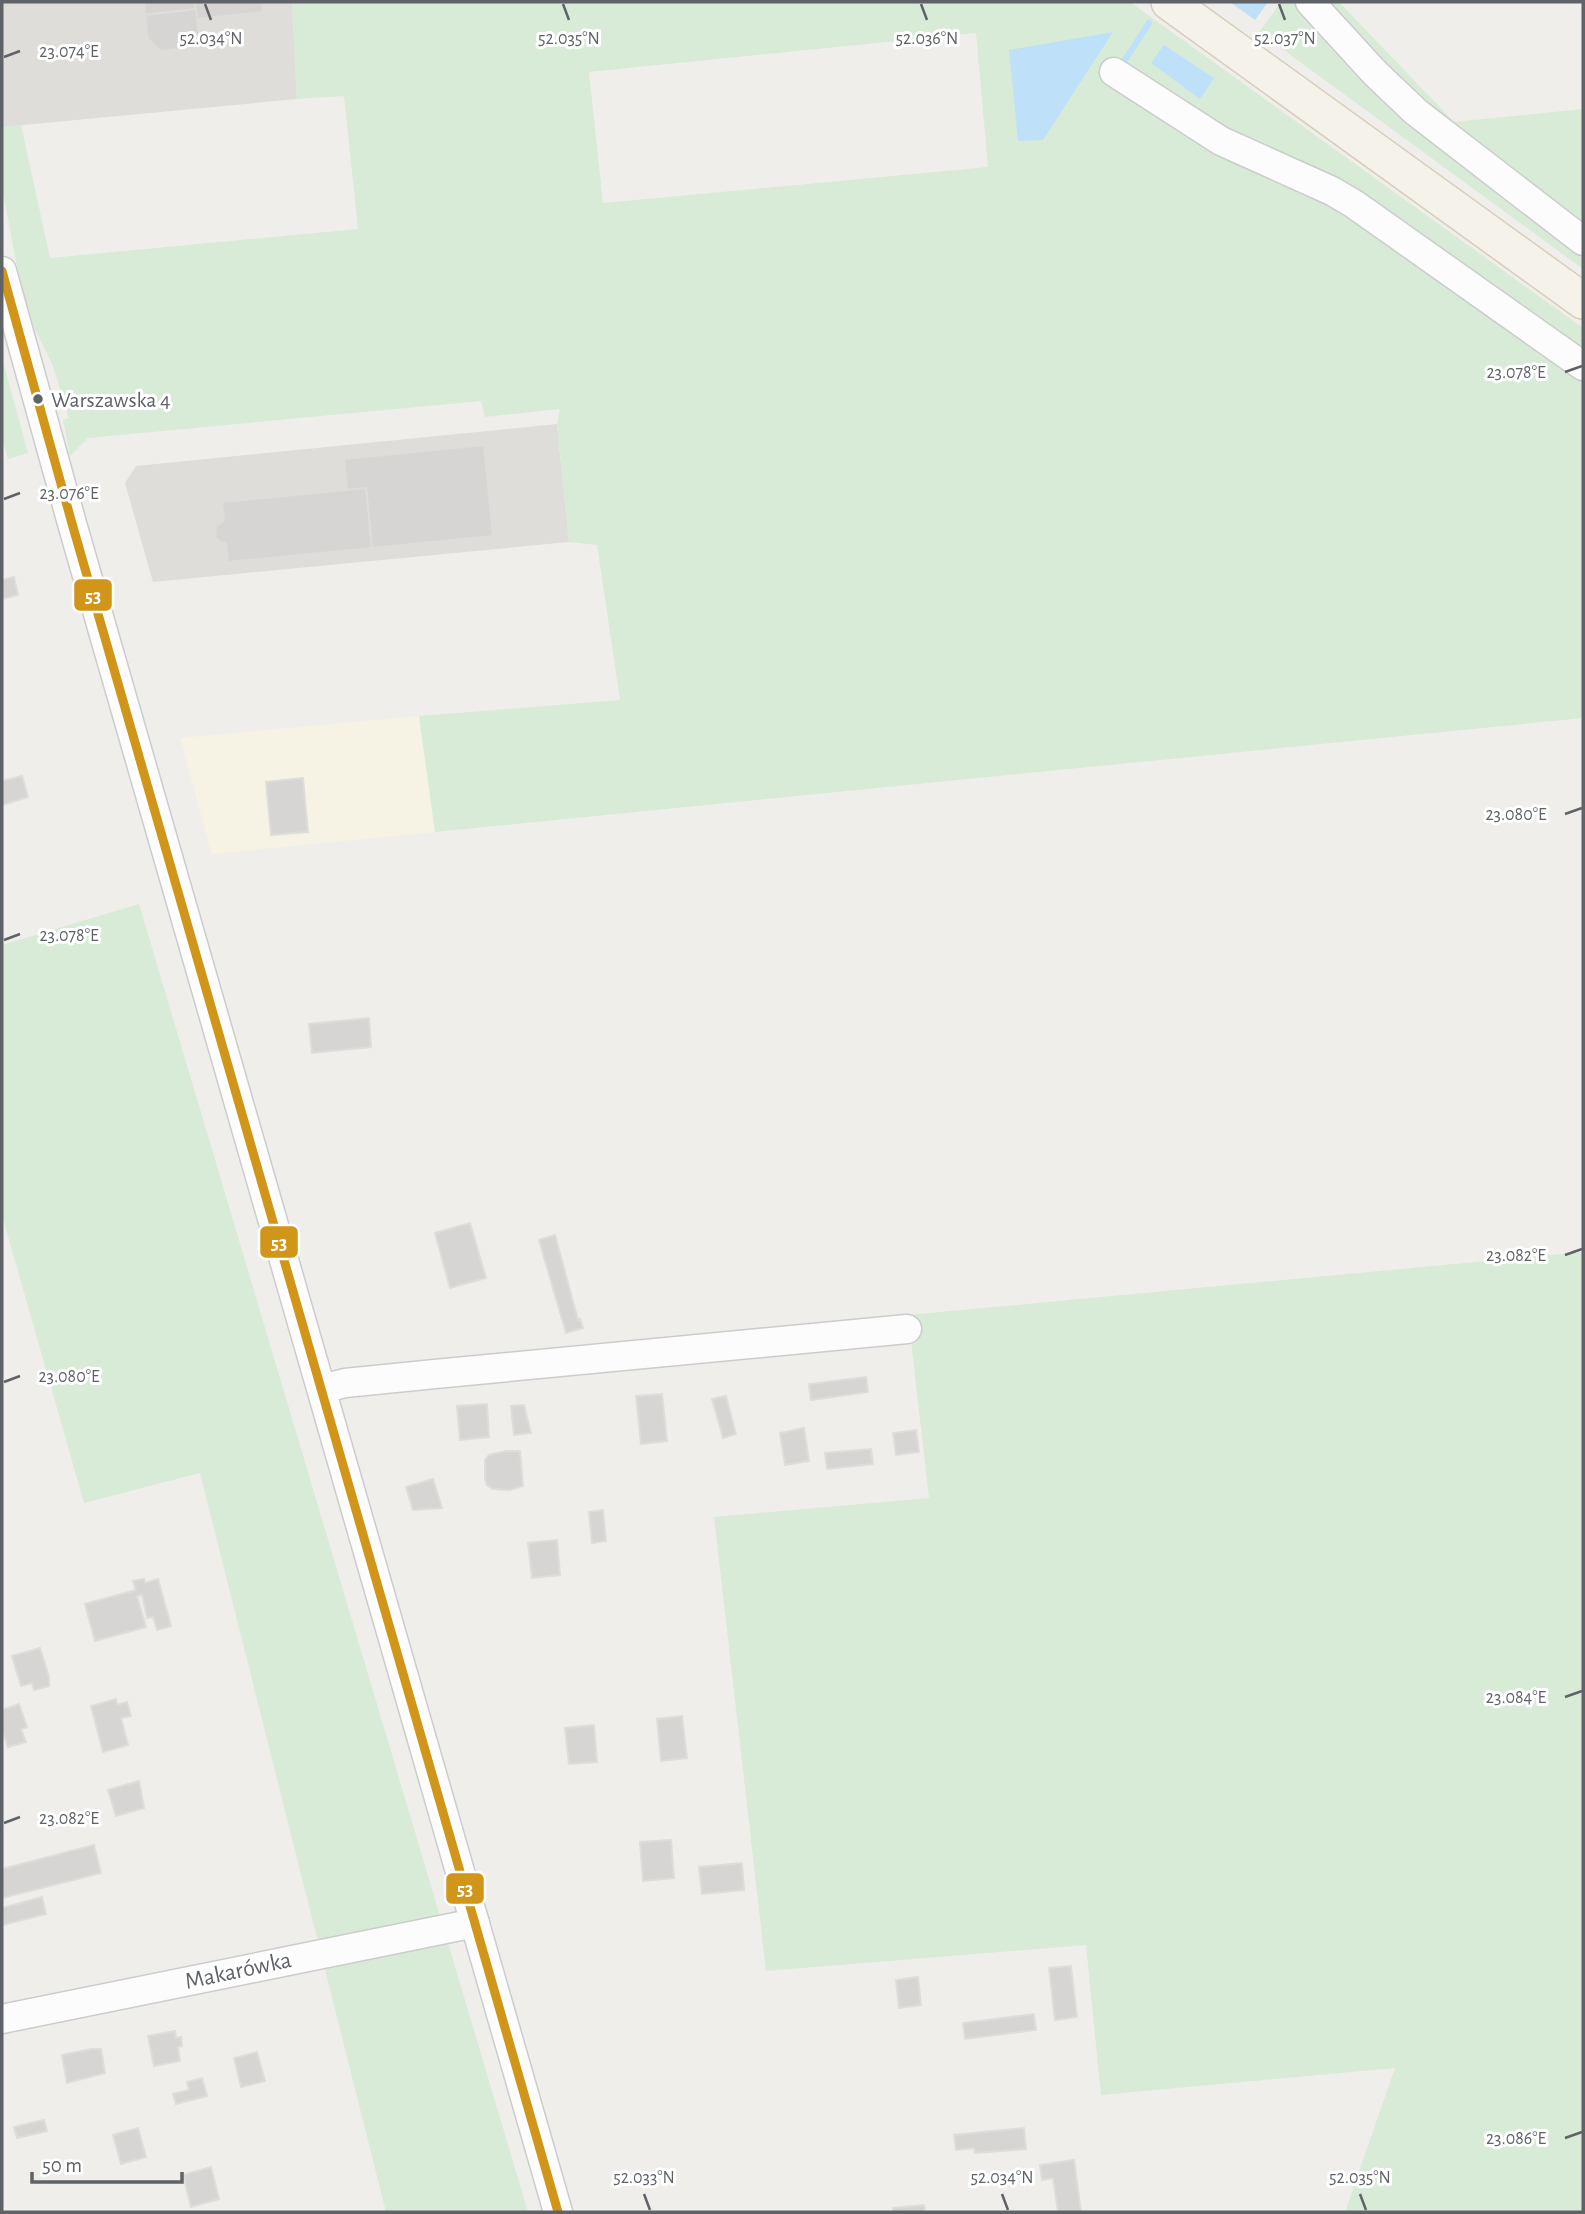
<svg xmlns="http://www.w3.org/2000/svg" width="1585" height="2214" font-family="'Alegreya Sans',sans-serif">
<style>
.commercial{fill:#f7f3e4}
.industrial{fill:#dfddda}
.green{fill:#d8ebd6;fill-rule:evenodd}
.water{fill:#bfe0f9}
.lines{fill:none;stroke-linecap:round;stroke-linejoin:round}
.stream{stroke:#bfe0f9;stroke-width:6}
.building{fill:#d6d5d3;stroke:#deddd9;stroke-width:2}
.minor-casing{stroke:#cbcccc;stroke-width:31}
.major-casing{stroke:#d7ceb8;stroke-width:38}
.minor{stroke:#fdfcfc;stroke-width:28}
.major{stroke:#f4f2e9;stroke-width:35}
.bus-1-casing{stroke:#fff;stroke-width:14}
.bus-1{stroke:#d1951a;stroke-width:9}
.ticks{fill:none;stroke:#5f6368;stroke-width:2.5}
.bus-dot{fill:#5f6368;stroke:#fff;stroke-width:2.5}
.labels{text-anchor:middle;stroke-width:6;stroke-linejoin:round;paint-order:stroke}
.bus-label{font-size:22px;fill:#5f6368;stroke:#fff;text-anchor:start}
.street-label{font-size:24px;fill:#5f6368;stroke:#fff}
.ticks-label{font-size:18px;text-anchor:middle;fill:#5f6368;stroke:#fff;stroke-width:6;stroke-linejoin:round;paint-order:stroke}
.line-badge{stroke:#fff;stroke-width:2.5}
.badge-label{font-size:19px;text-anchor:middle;font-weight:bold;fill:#fff}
</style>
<rect width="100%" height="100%" fill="#efeeea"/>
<polygon class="commercial" points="419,716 435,832 212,854 180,738"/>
<g class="industrial">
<polygon points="2,2 292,2 297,99 2,127"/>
<polygon points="557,424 569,542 153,582 125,483 136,466"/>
</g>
<g class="green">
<path d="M292,2h838l453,326v390l-1148,114 -16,-116 201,-16 -23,-155 -28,-3 -12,-118 3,-15 -75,8 -4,-16 -393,37 -18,18 -7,-36 6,-2 -16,-52 -22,-45 -15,-59 -14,-75v-60l19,-2 29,133 308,-29 -14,-133 -47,3zM976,33l12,134 -385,36 -14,-131z"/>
<polygon points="1281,2 1339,2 1454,122 1583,109 1583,269 1259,32"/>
<polygon points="2,358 28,453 8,459 2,437"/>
<polygon points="139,904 528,2212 386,2212 200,1473 84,1503 2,1215 2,945"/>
<polygon points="1583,1252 1583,2212 1345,2212 1395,2068 1101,2095 1086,1945 766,1971 714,1517 929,1498 908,1315"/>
</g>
<g class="water">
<polygon points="1230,2 1268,2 1255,20"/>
<polygon points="1113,32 1043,140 1018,141 1009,50"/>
<polygon points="1164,45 1214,78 1200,99 1151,63"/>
</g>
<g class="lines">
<polyline class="stream" points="1125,60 1149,23"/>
</g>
<g class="building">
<polygon points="144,2 195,2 196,9 145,15"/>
<polygon points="195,2 262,2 263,12 197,19"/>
<polygon points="196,9 200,46 161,51 148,39 145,15"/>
<polygon points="484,445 493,536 372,548 366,488 347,490 344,459"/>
<polygon points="366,488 372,548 228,562 226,543 220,542 215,537 216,526 224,521 222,502"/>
<polygon points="14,577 18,595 2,599 2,580"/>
<polygon points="22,776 28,797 2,805 2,781"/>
<polygon points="303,778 308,832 271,835 266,782"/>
<polygon points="369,1018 371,1047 312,1053 309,1024"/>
<polygon points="470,1223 486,1278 450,1288 435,1233"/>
<polygon points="555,1235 578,1320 580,1319 583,1328 566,1333 539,1240"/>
<polygon points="866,1377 868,1392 811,1400 809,1384"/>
<polygon points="662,1394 667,1441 641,1444 636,1396"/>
<polygon points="726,1396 736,1434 723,1438 712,1399"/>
<polygon points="487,1404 489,1437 460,1440 457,1406"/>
<polygon points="524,1405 531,1433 514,1435 511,1406"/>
<polygon points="804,1428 809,1461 785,1465 780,1433"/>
<polygon points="916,1430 919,1452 896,1455 893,1433"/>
<polygon points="871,1449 873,1464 827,1469 825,1453"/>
<polygon points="506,1451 520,1451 523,1486 510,1490 493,1489 487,1485 485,1479 485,1460 489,1455"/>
<polygon points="433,1479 442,1508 413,1510 406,1487"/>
<polygon points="603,1510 606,1541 592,1543 589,1512"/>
<polygon points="557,1540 560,1575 532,1578 528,1543"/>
<polygon points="144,1579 145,1583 158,1579 171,1626 157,1630 153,1617 147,1618 142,1595 137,1596 146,1627 95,1641 85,1604 136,1590 133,1581"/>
<polygon points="40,1648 49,1677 49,1686 34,1690 32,1683 21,1686 12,1656"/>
<polygon points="116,1699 117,1705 127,1702 131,1716 121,1718 128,1745 103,1752 91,1706"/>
<polygon points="19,1704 27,1727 21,1729 26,1742 8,1747 2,1729 2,1710"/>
<polygon points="682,1716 687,1758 661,1761 657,1719"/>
<polygon points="594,1725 597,1762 569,1764 565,1728"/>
<polygon points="139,1781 144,1808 116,1816 108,1790"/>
<polygon points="671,1840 674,1878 643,1881 640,1842"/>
<polygon points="94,1845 101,1873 2,1898 2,1869"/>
<polygon points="742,1863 744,1890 702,1894 699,1867"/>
<polygon points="42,1897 46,1914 3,1925 2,1908"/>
<polygon points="1071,1966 1077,2017 1055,2020 1049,1968"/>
<polygon points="918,1977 921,2005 899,2008 896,1980"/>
<polygon points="1034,2014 1036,2030 965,2039 963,2023"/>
<polygon points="175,2031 176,2038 181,2037 182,2046 178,2047 180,2061 154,2066 148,2036"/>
<polygon points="91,2049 101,2049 105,2073 67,2083 62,2055"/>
<polygon points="257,2052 265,2081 241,2087 234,2058"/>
<polygon points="202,2078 207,2096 176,2104 173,2094 189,2090 187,2082"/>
<polygon points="44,2120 47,2131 17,2138 14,2127"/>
<polygon points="138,2128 146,2157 121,2164 113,2135"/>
<polygon points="1024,2128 1026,2149 975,2153 974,2148 956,2150 954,2135"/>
<polygon points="1074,2160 1081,2212 1058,2212 1053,2178 1042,2180 1040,2165"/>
<polygon points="211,2167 219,2199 191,2207 183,2175"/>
<polygon points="924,2205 925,2212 893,2212 893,2208"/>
</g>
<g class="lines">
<g class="minor-casing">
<g id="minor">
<polyline points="1310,2 1375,73 1416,112 1583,241"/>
<polyline points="1114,72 1221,141 1332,191 1354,204 1583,366"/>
<polyline points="2,271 73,527 558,2212"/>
<polyline points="322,1389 345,1383 435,1374 907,1329"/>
<polyline points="2,2019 475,1923"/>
</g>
</g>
<g class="major-casing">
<polyline id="major" points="1169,2 1583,301"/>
</g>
<use href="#minor" class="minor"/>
<use href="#major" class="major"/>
<g class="bus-1-casing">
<polyline id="bus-1" points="2,271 73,527 558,2212"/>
</g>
<use href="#bus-1" class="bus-1"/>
</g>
<path class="ticks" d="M205,4l6,16M563,4l6,16M921,4l6,16M1279,4l6,16M4,57l16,-6M1565,372l17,-6M4,499l16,-6M1565,814l17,-6M4,940l16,-6M1565,1255l17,-6M4,1382l16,-6M1565,1697l17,-6M4,1823l16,-6M1565,2138l17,-6M644,2194l6,16M1002,2194l6,16M1360,2194l6,16"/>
<circle class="bus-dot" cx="38" cy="399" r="6"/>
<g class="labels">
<g class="bus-label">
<text x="51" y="407">Warszawska 4</text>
</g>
<g class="street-label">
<text transform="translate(238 1970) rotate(-12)" y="8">Makarówka</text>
</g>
</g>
<g class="ticks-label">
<text x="211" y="44">52.034°N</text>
<text x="569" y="44">52.035°N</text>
<text x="927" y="44">52.036°N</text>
<text x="1285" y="44">52.037°N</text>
<text x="69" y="57">23.074°E</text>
<text x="1516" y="378">23.078°E</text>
<text x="69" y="499">23.076°E</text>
<text x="1516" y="820">23.080°E</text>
<text x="69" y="941">23.078°E</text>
<text x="1516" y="1261">23.082°E</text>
<text x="69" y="1382">23.080°E</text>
<text x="1516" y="1703">23.084°E</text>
<text x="69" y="1824">23.082°E</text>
<text x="1516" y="2144">23.086°E</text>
<text x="644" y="2183">52.033°N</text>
<text x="1002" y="2183">52.034°N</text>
<text x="1360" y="2183">52.035°N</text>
</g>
<g class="line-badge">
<rect x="73" y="578" width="40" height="34" rx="7" fill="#d1951a"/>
<rect x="259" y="1225" width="40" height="34" rx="7" fill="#d1951a"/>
<rect x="445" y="1872" width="40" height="33" rx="7" fill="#d1951a"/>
</g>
<g class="badge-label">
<text x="93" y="602">53</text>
<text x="279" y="1249">53</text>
<text x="465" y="1895">53</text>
</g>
<rect width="1585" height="2214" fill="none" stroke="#5f6368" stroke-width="7"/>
<path d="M32 2172v10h150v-10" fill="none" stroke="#5f6368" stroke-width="3.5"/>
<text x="42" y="2172" font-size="21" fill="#5f6368" stroke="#ffffff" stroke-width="5" paint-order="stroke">50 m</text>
</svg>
